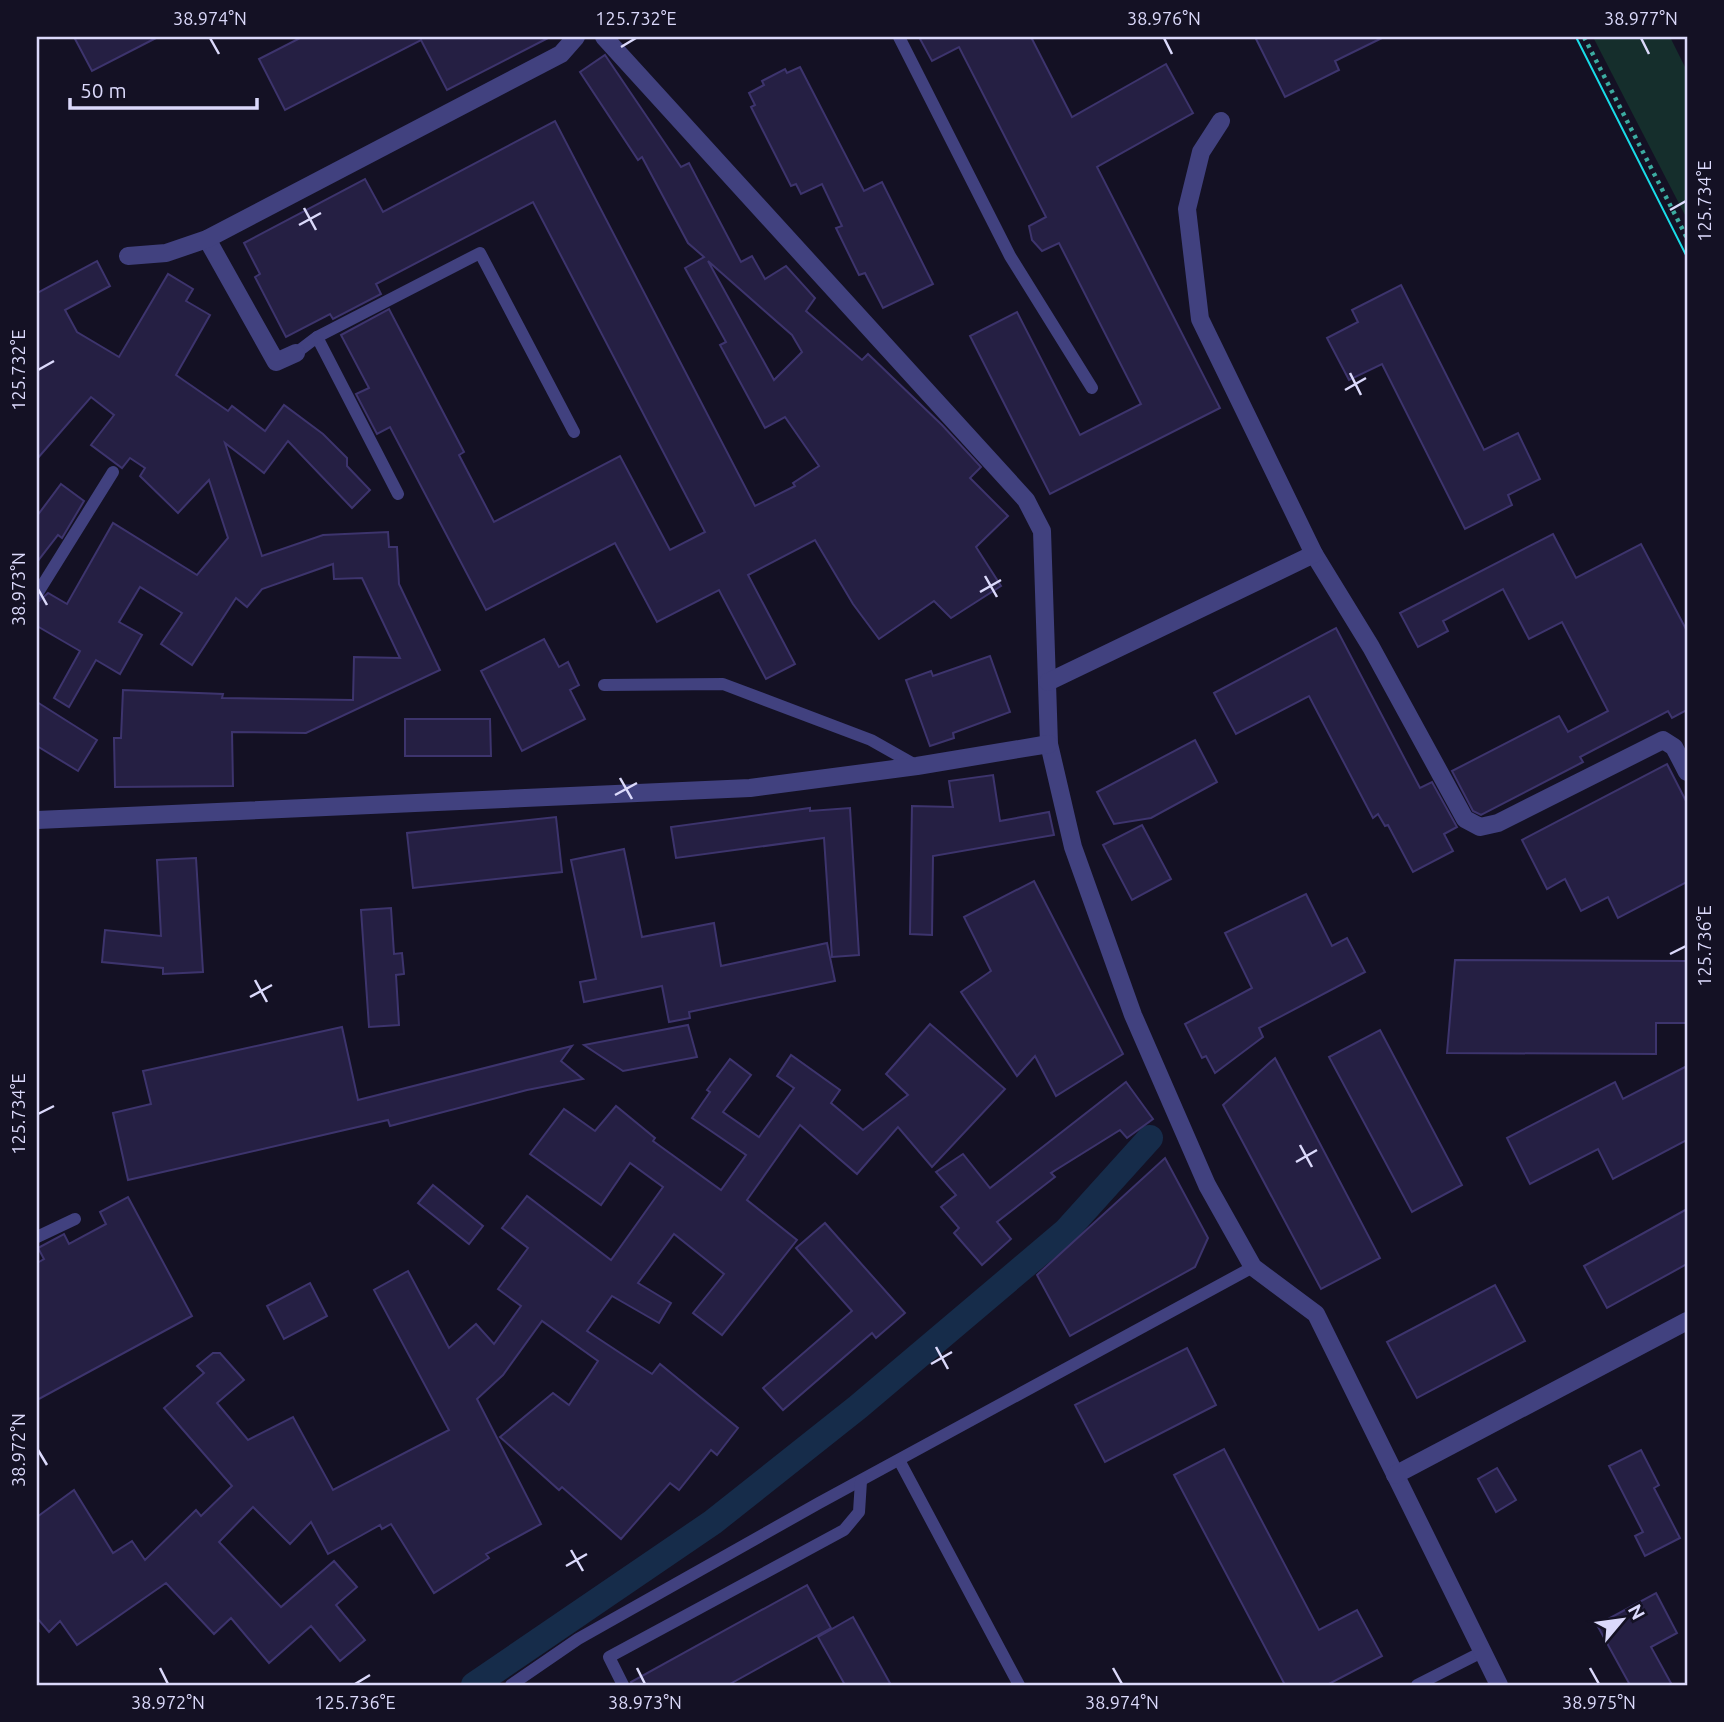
<svg xmlns="http://www.w3.org/2000/svg" width="1724" height="1722" font-family="Ubuntu,sans-serif">
<style>
.green{fill:#152e2c}
.lines{fill:none;stroke-linecap:round;stroke-linejoin:round}
.canal{stroke:#162c4a;stroke-width:26}
.building{fill:#251f43;stroke:#3d346d;stroke-width:2;fill-rule:evenodd}
.path{stroke:#3caca1;stroke-width:4.5;stroke-dasharray:3.5 5;stroke-linecap:butt}
.service{stroke:#41417f;stroke-width:12}
.minor{stroke:#41417f;stroke-width:18}
.tram{stroke:#19dbe7;stroke-width:2}
.ticks{fill:none;stroke:#dbd9fb;stroke-width:2.5}
.neatline{fill:none;stroke:#dbd9fb;stroke-width:2.5}
.ticks-label{font-size:18px;text-anchor:middle;fill:#dbd9fb}
</style>
<rect width="100%" height="100%" fill="#141124"/>
<polygon class="green" points="1593,37 1670,37 1687,71 1687,219"/>
<g class="lines">
<polyline class="canal" points="474,1685 713,1522 858,1407 1066,1231 1150,1138"/>
</g>
<g class="building">
<polygon points="74,37 158,37 92,71"/>
<polygon points="302,37 550,37 447,90 421,40 285,110 259,59"/>
<polygon points="919,37 1031,37 1072,117 1166,64 1193,113 1097,167 1220,408 1050,494 970,336 1017,312 1080,435 1141,404 1059,243 1042,251 1032,240 1029,226 1046,217 959,47 932,61"/>
<polygon points="1255,37 1384,37 1335,61 1339,70 1285,97"/>
<path d="M605,55l76,112 8,-4 52,99 11,-6 13,23 21,-13 29,32 -9,13 56,49 6,-6 74,71 39,42 -11,11 38,38 -32,31 25,39 -50,32 -17,-17 -55,38 -26,-35 -38,-64 -67,35 47,89 -29,15 -47,-89 -62,32 -42,-79 -129,67 -96,-183 -13,7 -21,-40 13,-6 -28,-53 48,-26 75,143 -5,3 35,67 126,-66 50,94 35,-18 -172,-330 -157,82 5,10 -48,25 -3,-5 -44,23 -31,-60 5,-3 -16,-31 121,-64 18,33 172,-91 200,385 40,-20 -2,-3 26,-17 -34,-49 -20,11 -45,-83 6,-3 -41,-74 19,-11 -16,-14 -46,-86 -4,3 -58,-88zM708,261l84,74 10,17 -28,28z"/>
<polygon points="800,67 864,191 882,182 933,284 883,308 865,273 859,275 836,228 842,226 822,184 801,194 796,184 791,186 751,107 755,105 749,93 764,85 762,81 785,69 787,73"/>
<polygon points="97,261 110,286 65,310 77,332 119,357 168,274 193,289 186,301 210,315 176,375 228,411 232,406 265,431 284,405 323,434 347,458 347,466 370,490 352,508 288,441 264,473 225,443 262,556 323,535 388,532 389,547 397,547 399,584 440,670 306,733 232,732 233,786 115,787 114,738 121,738 123,690 223,694 222,698 353,700 354,657 400,658 362,578 334,579 333,564 262,589 247,607 236,598 192,665 161,644 182,613 140,587 119,622 142,635 120,674 96,660 69,707 54,698 80,651 37,626 37,603 48,593 67,604 113,523 197,575 228,538 209,480 178,513 140,476 145,468 130,458 122,468 91,445 114,415 91,397 37,459 37,293"/>
<polygon points="1401,285 1484,450 1518,433 1540,479 1508,495 1512,505 1465,529 1382,364 1349,380 1327,338 1358,322 1352,310"/>
<polygon points="61,484 84,501 62,538 58,535 37,562 37,516"/>
<polygon points="1553,534 1576,578 1641,544 1687,631 1687,710 1672,718 1668,711 1580,757 1583,762 1481,815 1473,811 1452,771 1559,716 1568,732 1608,711 1562,622 1529,639 1503,589 1443,621 1448,631 1418,647 1400,613"/>
<polygon points="1336,628 1420,788 1432,782 1457,827 1444,834 1453,851 1413,872 1388,825 1385,826 1378,814 1373,818 1309,696 1236,734 1214,693"/>
<polygon points="544,639 559,667 568,662 579,685 570,690 585,719 522,751 481,671"/>
<polygon points="990,656 1010,712 953,733 954,738 930,746 906,680 931,671 933,676"/>
<polygon points="37,702 97,740 78,771 37,746"/>
<polygon points="405,719 490,719 491,756 405,756"/>
<polygon points="1195,740 1217,782 1151,818 1114,824 1097,792"/>
<polygon points="1667,764 1687,803 1687,882 1618,918 1608,897 1581,911 1565,879 1547,889 1522,840"/>
<polygon points="993,775 1000,821 1049,812 1054,835 933,856 932,935 910,934 912,806 953,807 949,781"/>
<polygon points="810,808 810,811 850,808 859,955 832,957 824,838 676,858 671,827"/>
<polygon points="556,817 562,872 413,888 407,833"/>
<polygon points="1142,825 1171,879 1132,900 1103,845"/>
<polygon points="624,849 642,937 714,923 721,966 827,943 835,981 689,1012 690,1018 669,1022 662,986 584,1002 580,982 596,979 571,860"/>
<polygon points="196,858 203,972 163,974 163,968 102,962 105,930 161,936 157,860"/>
<polygon points="1034,881 1123,1054 1056,1096 1035,1056 1017,1076 961,992 991,971 964,917"/>
<polygon points="1306,894 1332,946 1347,938 1365,972 1259,1028 1263,1037 1215,1073 1206,1056 1202,1058 1185,1024 1252,988 1225,933"/>
<polygon points="391,908 394,954 402,953 404,974 396,975 399,1025 369,1027 361,910"/>
<polygon points="1455,960 1687,961 1687,1023 1656,1023 1656,1054 1447,1053"/>
<polygon points="930,1024 1005,1089 932,1167 898,1127 857,1174 800,1125 747,1200 797,1240 722,1335 693,1313 724,1274 674,1234 638,1283 671,1303 659,1323 612,1296 587,1331 652,1374 660,1364 738,1428 717,1455 711,1450 679,1490 670,1483 621,1539 562,1487 559,1490 500,1437 553,1393 569,1405 598,1361 542,1321 503,1375 477,1399 541,1524 486,1554 489,1558 434,1593 391,1524 382,1529 380,1525 328,1554 311,1522 290,1544 253,1507 219,1542 281,1607 334,1561 357,1587 336,1605 365,1640 340,1661 311,1626 269,1663 231,1618 214,1634 166,1583 77,1645 60,1621 49,1632 37,1618 37,1517 74,1490 113,1553 132,1541 145,1560 196,1510 201,1516 232,1486 164,1408 204,1373 197,1366 213,1353 220,1353 244,1380 217,1403 248,1440 293,1417 333,1490 449,1430 374,1290 408,1271 449,1348 476,1324 494,1344 521,1306 498,1289 528,1248 502,1228 527,1196 611,1260 663,1187 630,1163 601,1205 530,1154 564,1109 595,1131 616,1106 655,1138 653,1141 721,1190 746,1155 692,1118 710,1092 707,1090 730,1059 751,1075 723,1112 759,1137 794,1088 777,1076 791,1055 840,1090 831,1103 863,1130 908,1095 886,1074"/>
<polygon points="688,1025 697,1057 623,1071 584,1045"/>
<polygon points="342,1027 358,1100 572,1046 561,1061 583,1079 527,1090 390,1126 388,1120 128,1180 113,1113 151,1104 143,1071"/>
<polygon points="1380,1030 1462,1185 1412,1212 1329,1057"/>
<polygon points="1275,1058 1380,1258 1321,1289 1223,1105"/>
<polygon points="1687,1066 1687,1140 1613,1179 1598,1149 1530,1184 1507,1138 1615,1082 1623,1099"/>
<polygon points="1126,1082 1153,1119 1127,1138 1120,1130 1051,1173 1055,1177 997,1222 1011,1239 982,1265 954,1233 959,1228 941,1207 956,1195 936,1172 963,1154 990,1188"/>
<polygon points="1165,1158 1208,1238 1195,1267 1070,1336 1037,1275"/>
<polygon points="433,1185 483,1226 469,1244 418,1203"/>
<polygon points="128,1197 192,1316 37,1400 37,1263 44,1259 38,1248 64,1234 69,1244 106,1224 100,1212"/>
<polygon points="1687,1209 1687,1264 1607,1308 1584,1266"/>
<polygon points="825,1223 905,1313 876,1338 872,1333 783,1410 763,1388 852,1311 796,1248"/>
<polygon points="310,1283 327,1316 284,1339 267,1306"/>
<polygon points="1495,1285 1525,1341 1417,1398 1387,1342"/>
<polygon points="1187,1348 1216,1405 1105,1462 1075,1405"/>
<polygon points="1224,1449 1319,1630 1357,1610 1382,1656 1327,1685 1285,1685 1174,1475"/>
<polygon points="1641,1450 1659,1485 1654,1488 1680,1538 1645,1556 1635,1536 1643,1532 1609,1466"/>
<polygon points="1497,1468 1516,1500 1496,1512 1478,1479"/>
<polygon points="807,1585 831,1628 728,1685 632,1685 631,1682"/>
<polygon points="1656,1593 1677,1633 1651,1647 1672,1685 1630,1685 1597,1625"/>
<polygon points="853,1617 891,1685 845,1685 818,1637"/>
</g>
<g class="lines">
<polyline class="path" points="1584,37 1687,238"/>
<g class="service">
<polyline points="899,37 1010,256 1092,388"/>
<polyline points="317,337 398,494"/>
<polyline points="296,353 317,337 480,253 574,432"/>
<polyline points="37,594 113,472"/>
<polyline points="604,685 723,684 871,740 917,766"/>
<polyline points="37,1237 75,1219"/>
<polyline points="899,1460 1019,1685"/>
<polyline points="511,1685 578,1639 819,1503 1253,1267"/>
<polyline points="623,1685 609,1657 844,1530 859,1512 861,1481"/>
<polyline points="1417,1685 1482,1652"/>
</g>
<g class="minor">
<polyline points="604,37 1026,500 1042,531 1049,744 1073,847 1133,1015 1207,1185 1253,1267 1316,1314 1499,1685"/>
<polyline points="207,239 276,362 296,353"/>
<polyline points="128,256 166,253 207,239 561,54 576,37"/>
<polyline points="1314,554 1371,647 1465,819 1480,827 1498,823 1663,740 1674,747 1687,772"/>
<polyline points="1048,682 1314,554 1200,319 1187,209 1201,152 1221,121"/>
<polyline points="37,820 750,788 917,766 1049,744"/>
<polyline points="1395,1475 1687,1321"/>
</g>
<polyline class="tram" points="1576,37 1687,257"/>
</g>
<path class="ticks" d="M210,38l9,16M1164,38l8,16M1641,38l8,16M621,47l15,-9M304,208l12,22M1670,210l16,-9M299,225l22,-12M38,370l16,-9M1350,373l11,22M1345,390l21,-12M985,576l12,21M38,589l9,16M980,592l21,-12M620,778l12,21M615,795l22,-12M1670,954l16,-8M255,980l12,22M250,997l22,-12M38,1114l16,-8M1300,1145l12,22M1296,1162l21,-12M936,1347l12,22M931,1364l21,-12M38,1450l9,15M571,1550l12,21M566,1566l21,-12M160,1668l8,16M637,1668l8,16M1113,1668l9,16M1590,1668l9,16M355,1684l15,-9"/>
<rect width="1724" height="1722" fill="none" stroke="#141124" stroke-width="77"/>
<g transform="translate(1622 1620) rotate(61)" stroke="#141124" stroke-width="5" paint-order="stroke">
<path d="M0-5L12 26L0 18L-12 26Z" fill="#dbd9fb"/>
<text y="-10" font-size="19" font-weight="bold" text-anchor="middle" fill="#dbd9fb">N</text>
</g>
<path d="M70 98v10h187v-10" fill="none" stroke="#dbd9fb" stroke-width="3.5"/>
<text x="80" y="98" font-size="21" fill="#dbd9fb" stroke="#141124" stroke-width="5" paint-order="stroke">50 m</text>
<rect x="38" y="38" width="1648" height="1646" class="neatline"/>
<g class="ticks-label">
<text x="210" y="25">38.974°N</text>
<text x="636" y="25">125.732°E</text>
<text x="1164" y="25">38.976°N</text>
<text x="1641" y="25">38.977°N</text>
<text transform="translate(1705 201) rotate(-90)" y="6">125.734°E</text>
<text transform="translate(19 370) rotate(-90)" y="6">125.732°E</text>
<text transform="translate(19 589) rotate(-90)" y="6">38.973°N</text>
<text transform="translate(1705 946) rotate(-90)" y="6">125.736°E</text>
<text transform="translate(19 1114) rotate(-90)" y="6">125.734°E</text>
<text transform="translate(19 1450) rotate(-90)" y="6">38.972°N</text>
<text x="168" y="1709">38.972°N</text>
<text x="355" y="1709">125.736°E</text>
<text x="645" y="1709">38.973°N</text>
<text x="1122" y="1709">38.974°N</text>
<text x="1599" y="1709">38.975°N</text>
</g>
</svg>
